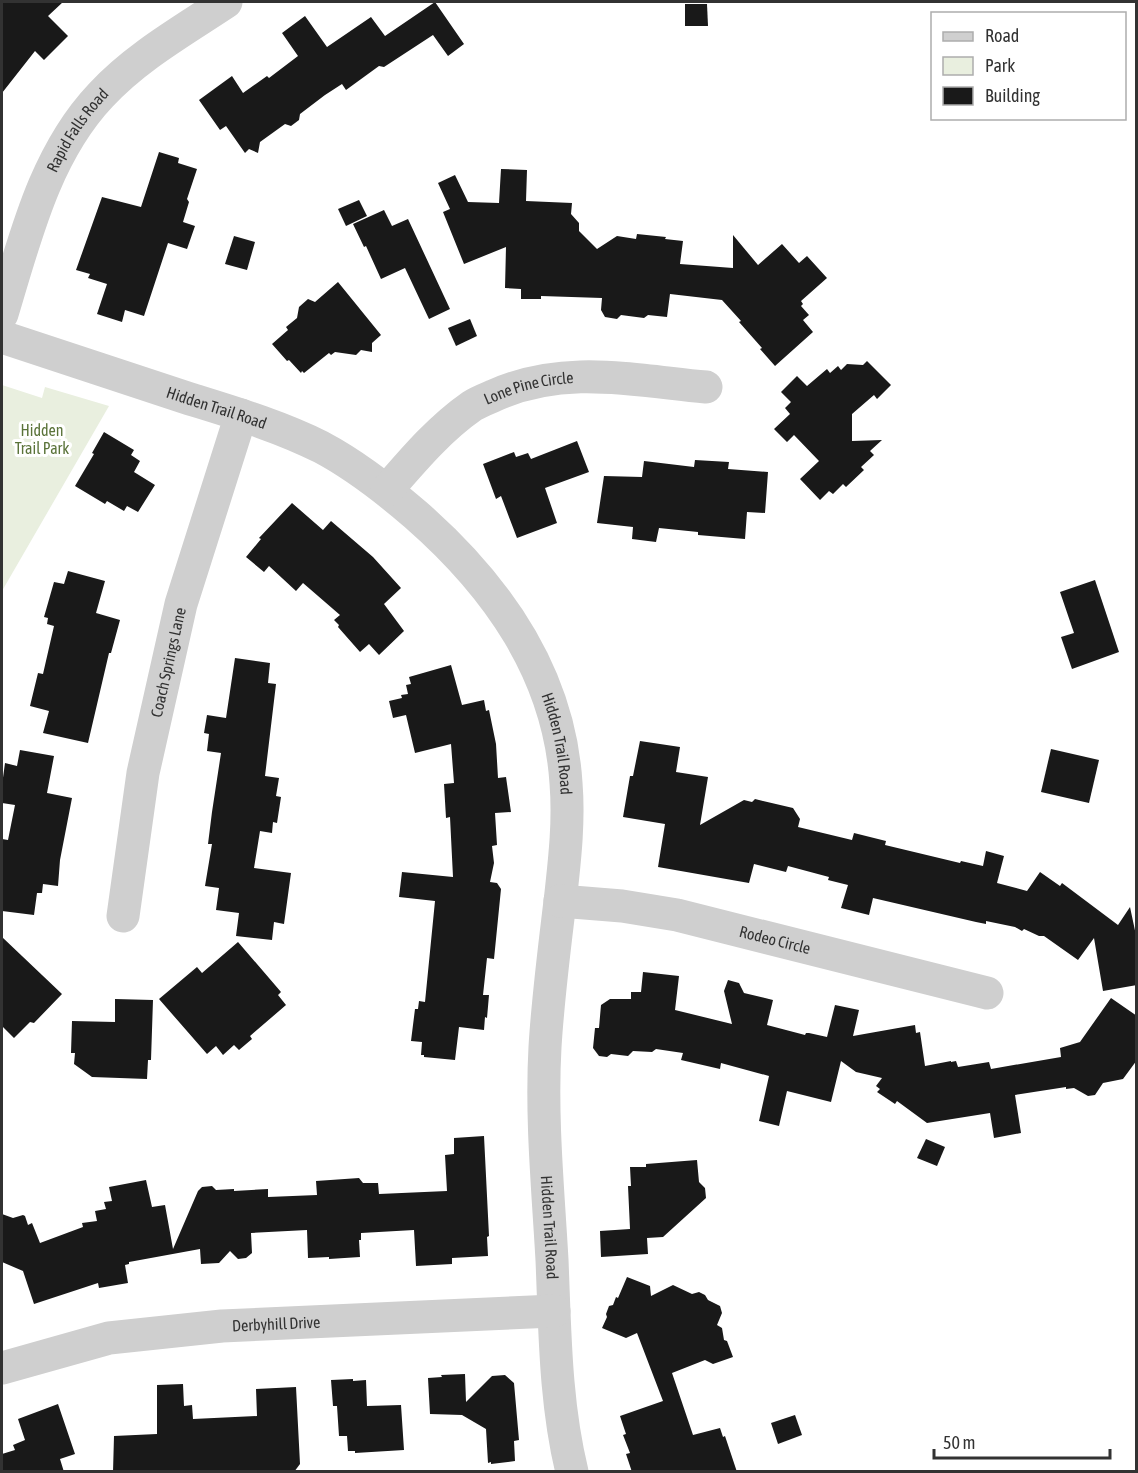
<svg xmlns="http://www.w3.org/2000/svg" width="1138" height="1473" font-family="'Asap Condensed',sans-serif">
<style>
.green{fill:#e9efdf}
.building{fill:#191919}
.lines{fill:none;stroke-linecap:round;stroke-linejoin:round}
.minor{stroke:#cfcfcf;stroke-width:33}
.labels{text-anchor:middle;stroke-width:6;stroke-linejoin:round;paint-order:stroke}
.street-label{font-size:16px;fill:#323232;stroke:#fff}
.park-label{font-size:16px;fill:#5a7339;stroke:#fff}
</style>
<rect width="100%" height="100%" fill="#fff"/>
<polygon class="green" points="2,385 42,398 45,387 109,406 2,591"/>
<g class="building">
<polygon points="2,2 63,2 48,16 68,36 44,60 35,51 2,93"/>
<polygon points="435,2 464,44 448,56 433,35 384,67 379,66 346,90 342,84 325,95 300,114 299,120 291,126 285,124 260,142 258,153 249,149 245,153 226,126 220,130 199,100 232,76 243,93 267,76 269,78 298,56 282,33 305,16 327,47 371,17 385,36"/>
<polygon points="685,4 707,4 708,26 685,26"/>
<polygon points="159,152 179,158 178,163 197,169 187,199 189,202 183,222 195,226 187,249 168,243 144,316 125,310 122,322 97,314 107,284 88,278 90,274 76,270 102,197 141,207"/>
<polygon points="501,169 527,170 526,201 572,203 571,214 579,223 579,231 597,249 617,236 636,239 637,234 666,237 665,239 683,241 680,264 733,268 733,235 758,265 782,244 799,263 807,256 827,278 801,301 803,304 801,306 809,315 803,320 813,332 775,366 760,349 762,348 739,322 741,321 722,300 670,294 667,317 648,315 644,318 621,315 617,319 605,317 601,310 602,298 541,296 541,299 521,299 521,289 505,288 506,247 464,264 443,212 450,209 438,183 455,175 468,202 499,203"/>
<polygon points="359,200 367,216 346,226 338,209"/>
<polygon points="384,210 392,226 408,219 450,309 429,319 405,268 381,279 366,246 364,247 353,224"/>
<polygon points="234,236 255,242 247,270 225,264"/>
<polygon points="338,282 381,335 372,343 372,352 361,350 356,355 335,352 331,355 329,353 304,373 302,371 301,373 289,360 287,361 272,344 288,330 286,327 297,318 299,307 308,299 315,302"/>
<polygon points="470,319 477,336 456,346 448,328"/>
<polygon points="867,361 891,385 877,399 874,395 852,414 852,441 882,440 870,451 874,455 861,467 864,470 846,487 843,484 833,494 829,491 820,500 800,479 819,461 794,435 787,442 774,429 790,414 785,408 791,402 781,392 797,376 807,386 827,369 830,373 838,366 841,370 847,364 863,365"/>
<polygon points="104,432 134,450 131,455 140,461 134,472 155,485 138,512 127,506 124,511 107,501 105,504 75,486 94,454 92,453"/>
<polygon points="577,441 589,472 545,488 557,523 517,538 501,496 496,499 483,464 514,452 516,457 528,453 531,459"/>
<polygon points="695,460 729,462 728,469 768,472 765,513 747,512 745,539 698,535 698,532 659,528 656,542 632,539 633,527 597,523 604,476 642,477 644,461 694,467"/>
<polygon points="292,503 323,530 331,521 373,557 401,588 384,604 404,631 379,655 369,644 360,652 338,627 339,625 334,620 340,615 303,583 296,591 269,566 264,572 246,557 261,539 259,538"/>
<polygon points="68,571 105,581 96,613 120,620 111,653 109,653 88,743 43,733 49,711 30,706 38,673 43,674 54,626 47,624 48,618 44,617 54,582 64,584"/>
<polygon points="1095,580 1119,652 1072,669 1061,637 1074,633 1060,592"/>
<polygon points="235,658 270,663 268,683 276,684 265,776 279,778 276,796 281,797 277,823 273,822 272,833 260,831 254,868 291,873 284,924 274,922 272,940 236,936 239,913 216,910 219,888 205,886 212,844 208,844 212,812 221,753 207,751 209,734 204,733 207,715 226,718"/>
<polygon points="451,665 462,705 484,700 486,711 489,710 496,744 498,778 506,777 511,812 495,813 497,845 492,846 494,863 490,882 497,883 501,889 494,959 487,958 483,995 489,995 487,1018 485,1017 484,1030 459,1027 455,1060 424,1057 424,1055 421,1055 422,1042 411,1041 415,1009 418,1009 419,1001 425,1002 435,901 399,897 402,872 453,877 450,817 446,818 444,784 454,783 451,744 415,753 406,715 393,718 389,701 402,698 401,695 408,694 406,685 411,684 409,677"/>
<polygon points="640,741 680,747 676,772 708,777 700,825 744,800 752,802 755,799 793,808 800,819 798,827 852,840 854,833 886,841 885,845 960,863 961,861 983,866 986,851 1004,856 997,883 1027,891 1040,872 1060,886 1062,883 1118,925 1130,907 1137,940 1137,985 1103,991 1094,938 1078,960 1044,936 1039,936 1024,929 1022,931 1015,927 986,921 986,924 976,922 873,898 869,915 841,908 848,885 828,880 829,877 788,866 786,872 754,864 749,883 658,867 665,824 623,817 630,776 633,776"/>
<polygon points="1051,749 1099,760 1089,803 1041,792"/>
<polygon points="20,750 54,756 47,793 72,798 60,860 58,886 43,884 42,893 37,893 34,915 2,911 2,839 8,840 15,805 2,803 2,785 5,763 17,766"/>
<polygon points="2,937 62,994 34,1023 30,1022 14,1038 2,1026"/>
<polygon points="238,942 281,992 278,995 286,1005 250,1036 252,1039 239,1050 234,1045 223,1055 216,1046 207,1054 159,999 197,967 202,973"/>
<polygon points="643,972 679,976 675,1010 732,1024 724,991 728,980 739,983 744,993 773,1000 767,1025 805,1035 806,1033 809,1033 827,1037 835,1005 859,1010 853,1036 915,1025 916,1033 920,1032 925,1066 951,1061 951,1062 956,1061 958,1067 989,1062 991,1069 1061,1057 1060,1048 1080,1042 1111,998 1137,1016 1137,1060 1123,1079 1103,1083 1095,1095 1088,1096 1074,1088 1066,1089 1066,1087 1015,1095 1021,1133 994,1138 990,1113 927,1123 897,1101 895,1104 877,1092 880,1089 876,1086 882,1078 856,1072 841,1061 831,1102 787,1091 779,1126 759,1121 769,1076 721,1063 720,1069 681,1060 683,1053 656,1049 652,1052 633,1051 628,1056 611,1054 607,1057 599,1056 593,1048 595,1028 599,1028 601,1005 610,999 631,999 631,992 641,992"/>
<polygon points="115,999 153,1000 151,1060 148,1060 147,1079 92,1077 74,1064 75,1053 71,1053 72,1021 115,1022"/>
<polygon points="484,1136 489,1236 487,1237 488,1256 452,1258 452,1264 416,1266 414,1230 361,1233 361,1240 359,1240 360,1257 329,1259 329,1257 308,1258 307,1230 251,1233 252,1253 246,1258 238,1259 230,1251 219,1263 201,1264 200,1249 129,1262 129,1264 125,1265 128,1283 99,1288 98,1283 34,1304 23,1271 2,1262 2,1214 13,1218 23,1215 25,1216 28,1225 32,1223 40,1243 83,1227 82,1223 97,1221 95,1211 106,1209 104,1202 112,1201 109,1187 146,1180 152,1207 165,1205 173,1249 198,1191 202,1187 212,1186 216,1190 234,1189 234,1191 268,1189 268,1197 317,1195 316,1181 359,1178 363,1183 378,1183 379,1194 447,1191 445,1155 454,1154 454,1138"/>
<polygon points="926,1139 945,1147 937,1166 917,1158"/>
<polygon points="697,1160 699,1182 705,1188 706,1198 663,1237 647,1238 648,1254 601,1257 600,1231 630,1229 628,1186 631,1186 630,1167 646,1167 646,1164"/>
<polygon points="627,1277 650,1286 651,1296 673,1285 692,1294 699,1292 705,1295 708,1300 720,1306 722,1313 717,1325 722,1328 724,1340 727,1341 733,1357 713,1364 705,1360 672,1373 693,1435 720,1428 723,1437 725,1436 737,1472 632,1472 626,1454 630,1453 623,1435 626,1434 620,1416 663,1401 637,1333 626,1338 602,1328 607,1317 606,1314 609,1306 613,1305 616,1297 618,1298"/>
<polygon points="465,1374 466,1402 492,1376 505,1375 514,1383 519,1440 514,1441 515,1461 491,1464 491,1462 488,1463 486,1429 462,1415 430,1414 428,1378 442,1377 441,1375"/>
<polygon points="353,1379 353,1381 366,1380 367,1406 401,1405 404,1450 355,1453 355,1451 348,1451 347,1436 339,1436 337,1406 333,1406 331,1380"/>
<polygon points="183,1384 184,1406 192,1405 193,1419 257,1416 256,1389 296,1387 300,1464 294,1472 113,1472 114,1436 157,1434 157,1385"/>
<polygon points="58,1404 75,1454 60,1459 64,1472 2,1472 2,1454 15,1450 13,1445 25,1440 18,1419"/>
<polygon points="795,1415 802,1435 778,1444 771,1423"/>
</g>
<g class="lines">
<g class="minor">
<path id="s1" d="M2,314c23,-76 43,-160 99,-219 35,-38 83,-65 125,-93"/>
<path id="s2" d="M2,337c62,20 125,41 188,62 45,14 89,27 131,48 34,18 66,43 95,68 81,71 143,158 150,268 3,37 -1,74 -5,110 -6,51 -13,103 -16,154 -4,71 3,142 7,213 3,71 3,142 20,212"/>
<path id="s3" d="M387,490c26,-30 52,-61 85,-84 6,-4 14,-7 21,-10 70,-32 139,-16 213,-9"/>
<path id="s4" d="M560,901l62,5 55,9 310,78"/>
<path id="s5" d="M123,916l20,-143 38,-169 60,-189"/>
<path id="s6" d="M2,1368l107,-30 113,-12 332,-15"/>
</g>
</g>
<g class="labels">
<g class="street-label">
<text dy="6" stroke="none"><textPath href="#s1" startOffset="200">Rapid Falls Road</textPath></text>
<text dy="6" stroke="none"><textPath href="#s3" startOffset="180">Lone Pine Circle</textPath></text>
<text dy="6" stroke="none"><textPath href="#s2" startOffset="226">Hidden Trail Road</textPath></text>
<text dy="6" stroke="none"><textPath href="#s5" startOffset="258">Coach Springs Lane</textPath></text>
<text dy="6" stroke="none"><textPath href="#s2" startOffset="730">Hidden Trail Road</textPath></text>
<text dy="6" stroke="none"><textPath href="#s4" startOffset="219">Rodeo Circle</textPath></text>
<text dy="6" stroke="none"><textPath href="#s2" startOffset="1216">Hidden Trail Road</textPath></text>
<text dy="6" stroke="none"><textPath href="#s6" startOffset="279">Derbyhill Drive</textPath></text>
</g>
<g class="park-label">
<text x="42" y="436">Hidden<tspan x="42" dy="18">Trail Park</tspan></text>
</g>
</g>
<rect width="1138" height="1473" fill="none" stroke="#323232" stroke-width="6"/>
<rect x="931" y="12" width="195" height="108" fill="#ffffff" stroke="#adadad" stroke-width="1.5"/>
<rect x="943" y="32" width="30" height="9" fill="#cfcfcf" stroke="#adadad" stroke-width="1.5"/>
<text x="985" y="42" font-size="18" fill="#323232">Road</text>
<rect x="943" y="57" width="30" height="18" fill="#e9efdf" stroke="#adadad" stroke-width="1.5"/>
<text x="985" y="72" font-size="18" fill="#323232">Park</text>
<rect x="943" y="87" width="30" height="18" fill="#191919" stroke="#adadad" stroke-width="1.5"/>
<text x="985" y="102" font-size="18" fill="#323232">Building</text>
<path d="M934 1449v9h176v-9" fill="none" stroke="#323232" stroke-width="3"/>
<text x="943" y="1449" font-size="18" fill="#323232" stroke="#ffffff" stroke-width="4.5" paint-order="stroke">50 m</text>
</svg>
